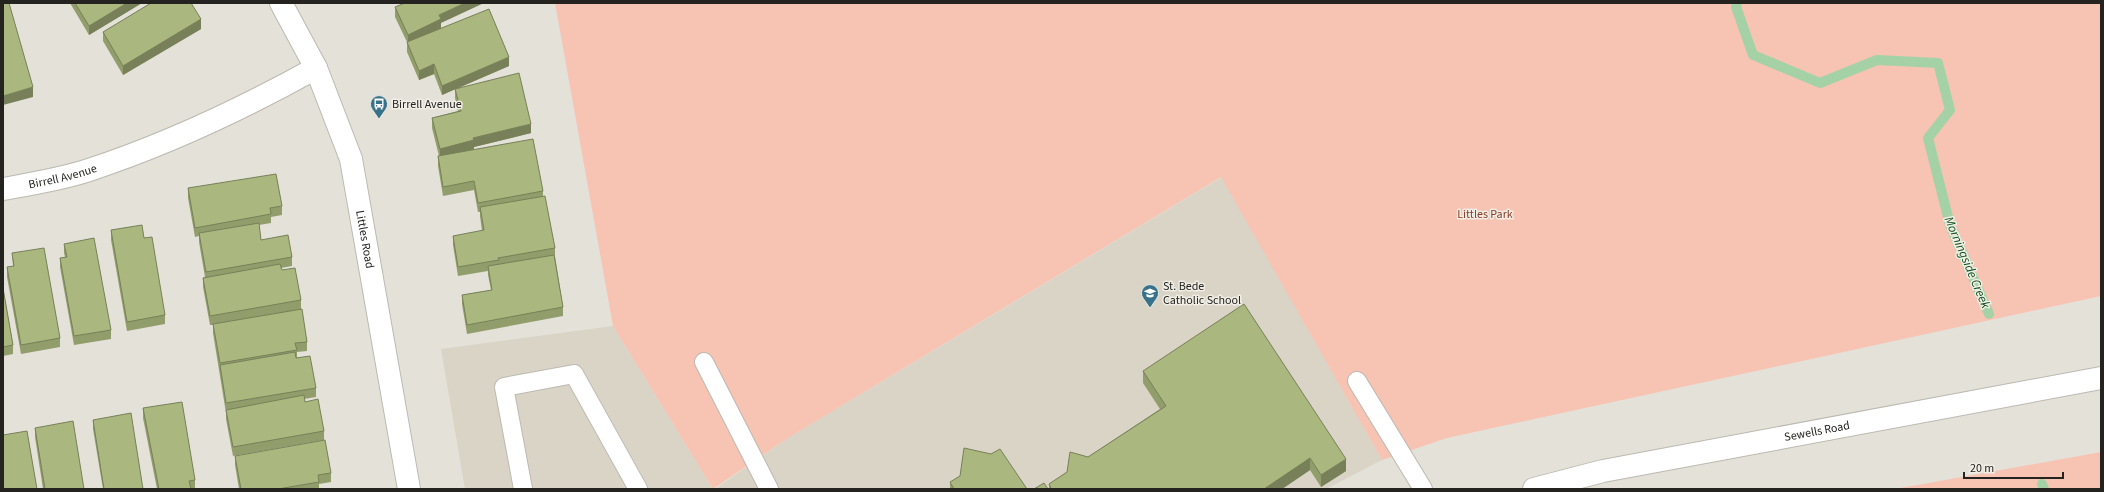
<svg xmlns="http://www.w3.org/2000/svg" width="2104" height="492" font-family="'Source Sans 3',sans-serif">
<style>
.built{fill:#d9d4c6}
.green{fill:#f7c3b3}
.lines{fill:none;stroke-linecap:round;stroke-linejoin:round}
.stream{stroke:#a4d2a6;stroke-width:10}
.lane-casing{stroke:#bcb9b1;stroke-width:20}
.street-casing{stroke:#bcb9b1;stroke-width:24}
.secondary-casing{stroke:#bcb9b1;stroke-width:24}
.lane{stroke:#fff;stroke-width:18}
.street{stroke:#fff;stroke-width:22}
.secondary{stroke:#fff;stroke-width:22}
.wall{fill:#929d6c}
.shaded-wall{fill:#778058}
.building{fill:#aab77e;stroke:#778058}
.labels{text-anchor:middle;stroke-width:3;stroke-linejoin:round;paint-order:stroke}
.poi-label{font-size:12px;fill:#242320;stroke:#f1eee6;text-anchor:start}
.street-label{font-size:12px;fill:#242320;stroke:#f1eee6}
.park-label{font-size:12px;fill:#883d27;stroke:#f1eee6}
.water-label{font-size:13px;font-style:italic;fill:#0d521b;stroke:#f1eee6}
</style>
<rect width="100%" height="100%" fill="#e4e1d9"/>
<g class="built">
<polygon points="1222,177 1382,460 1326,489 715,489 788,438"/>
<polygon points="613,326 713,489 465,489 441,349"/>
</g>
<g class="green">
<polygon points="555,3 2101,3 2101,296 1447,438 1382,460 1221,177 788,438 713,489 613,326"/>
<polygon points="2101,452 2101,489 1895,489"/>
</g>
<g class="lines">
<g class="stream">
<polyline points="1737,3 1736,7 1753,55 1820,83 1877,60 1938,63 1950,110 1928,138 1950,225 1989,314"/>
<polyline points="2042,484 2044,489"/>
</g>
<g class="lane-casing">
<g id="lane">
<polyline points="704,362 769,489"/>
<polyline points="1357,381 1423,489"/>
<polyline points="523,489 504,387 574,374 638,489"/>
</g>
</g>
<g class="street-casing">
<g id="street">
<path id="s1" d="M3,189c28,-5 59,-10 86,-19 79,-26 155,-62 227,-102"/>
</g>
</g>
<g class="secondary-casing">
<g id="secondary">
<path id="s2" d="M281,3l35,65 35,91 58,330"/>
<path id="s3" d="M1534,489l69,-18 498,-93"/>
</g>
</g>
<use href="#lane" class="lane"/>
<use href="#street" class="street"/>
<use href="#secondary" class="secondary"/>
</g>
<g class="wall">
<polygon points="70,3 142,3 89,35"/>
<polygon points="395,7 441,23 441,28 509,66 458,88 531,133 474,147 474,150 543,191 543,196 555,248 555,256 563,307 563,316 467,334 462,304 462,295 491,290 488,275 488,271 458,276 453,245 453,236 482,231 480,216 480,212 478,212 474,190 443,196 438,166 438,156 439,156 432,128 432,118 458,111 455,98 455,89 442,95 434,74 419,80 407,52 407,42 395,17"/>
<polygon points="201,29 123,75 103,41 103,32"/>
<polygon points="188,188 282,206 282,215 271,217 271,223 259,225 261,240 292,257 292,266 281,268 282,270 301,300 301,309 307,342 307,351 297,352 297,358 316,388 316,397 304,399 305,402 324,431 324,440 233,456 226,419 226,413 213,333 213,325 210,325 203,287 203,278 205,277 199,242 199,236 195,237 188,198"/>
<polygon points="111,230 144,238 165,315 165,324 127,331 111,240"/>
<polygon points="64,244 111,330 111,339 74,345 60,267 60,258 65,257 64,253"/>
<polygon points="12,253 60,338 60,347 21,354 7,277 7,267 13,266"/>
<polygon points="3,288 13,345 13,354 3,356"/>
<polygon points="1143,371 1346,471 1321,487 1310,470 1282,489 1049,489 1049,484 1067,472 1088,457 1160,409 1143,383"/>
<polygon points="143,408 195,480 195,489 157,489 143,418"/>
<polygon points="93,420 143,489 103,489 93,429"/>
<polygon points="35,428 84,489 43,489 35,437"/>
<polygon points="235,456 331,473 331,482 319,484 319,489 239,489 235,465"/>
<polygon points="950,482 1027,489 950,489"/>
</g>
<g class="shaded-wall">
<polygon points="127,3 142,3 89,35 89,26"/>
<polygon points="465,3 484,3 441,23 441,29 408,44 408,35 439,15"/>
<polygon points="201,19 201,29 123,75 123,66"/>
<polygon points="509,57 509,66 442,95 442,86"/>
<polygon points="434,64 434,74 419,80 419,71"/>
<polygon points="33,87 33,97 3,105 3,96"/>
<polygon points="531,124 531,133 474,147 474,150 440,158 440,149 473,138"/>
<polygon points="1310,458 1310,470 1282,489 1264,489"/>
<polygon points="1346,459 1346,471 1321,487 1321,475"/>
</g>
<g class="building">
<polygon points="3,3 9,3 33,87 3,96"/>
<polygon points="75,3 127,3 89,26"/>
<polygon points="151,3 191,3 201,19 123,66 103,32"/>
<polygon points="405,3 465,3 439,15 441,19 408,35 395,7"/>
<polygon points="489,9 509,57 442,86 434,64 419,71 407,42"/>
<polygon points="519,73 531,124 473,138 474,140 440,149 432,118 461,111 455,89"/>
<polygon points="533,139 543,191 478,203 474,181 443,187 438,156"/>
<polygon points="276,174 282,206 270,208 271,214 195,228 188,188"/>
<polygon points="545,196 555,248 498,258 499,260 458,267 453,236 484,230 480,207"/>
<polygon points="259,223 261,240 288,235 292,257 206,272 199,233"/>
<polygon points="142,225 144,238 152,237 165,315 127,322 111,230"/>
<polygon points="94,238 111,330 74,336 60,258 67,257 64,244"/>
<polygon points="44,248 60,338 21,345 7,267 14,266 12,253"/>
<polygon points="554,255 563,307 467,325 462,295 492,290 488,266"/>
<polygon points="280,264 282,270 295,268 301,300 210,316 203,278"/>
<polygon points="3,288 13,345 3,347"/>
<polygon points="1244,304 1346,459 1321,475 1310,458 1264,489 1050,489 1051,488 1049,484 1067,472 1070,452 1088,457 1166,406 1143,371"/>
<polygon points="302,309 307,342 295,343 297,350 220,363 213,324"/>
<polygon points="295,352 296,358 310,356 316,388 226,403 220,365"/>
<polygon points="304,395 305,402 318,399 324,431 233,447 226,410"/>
<polygon points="182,402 195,480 189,481 191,489 159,489 143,408"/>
<polygon points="131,413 143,489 104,489 93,420"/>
<polygon points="73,421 84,489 45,489 35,428"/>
<polygon points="27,431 37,489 3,489 3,435"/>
<polygon points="325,440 331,473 318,475 319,482 278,489 241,489 235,456"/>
<polygon points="964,448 991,454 1000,449 1027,489 954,489 950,482 960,476"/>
<polygon points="1044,483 1048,489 1034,489"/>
</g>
<defs>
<g id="bus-pin" transform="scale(0.9)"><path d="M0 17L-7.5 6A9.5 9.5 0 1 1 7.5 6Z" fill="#37718a" stroke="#f1eee6"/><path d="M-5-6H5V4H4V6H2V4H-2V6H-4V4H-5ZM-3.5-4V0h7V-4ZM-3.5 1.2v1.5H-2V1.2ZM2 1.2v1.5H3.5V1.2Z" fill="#fff"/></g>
<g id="school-pin" transform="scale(0.9)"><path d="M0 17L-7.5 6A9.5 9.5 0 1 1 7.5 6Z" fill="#37718a" stroke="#f1eee6"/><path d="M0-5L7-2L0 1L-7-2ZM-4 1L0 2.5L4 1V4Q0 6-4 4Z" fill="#fff"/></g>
</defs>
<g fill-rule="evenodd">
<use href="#bus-pin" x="379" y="104"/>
<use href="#school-pin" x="1150" y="293"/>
</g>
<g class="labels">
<g class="poi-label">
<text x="392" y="108">Birrell Avenue</text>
<text x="1163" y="290">St. Bede<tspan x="1163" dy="14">Catholic School</tspan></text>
</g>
<g class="street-label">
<text dy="4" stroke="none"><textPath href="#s1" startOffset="61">Birrell Avenue</textPath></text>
<text dy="4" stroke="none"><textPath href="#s2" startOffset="253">Littles Road</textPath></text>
<text dy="4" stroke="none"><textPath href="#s3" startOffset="289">Sewells Road</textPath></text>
</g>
<g class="park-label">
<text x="1485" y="218">Littles Park</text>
</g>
<g class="water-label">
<text transform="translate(1968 262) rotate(67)" y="5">Morningside Creek</text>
</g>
</g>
<rect width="2104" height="492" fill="none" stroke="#242320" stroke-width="8"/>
<path d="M1964 472v6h99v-6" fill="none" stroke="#242320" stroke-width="2"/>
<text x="1970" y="472" font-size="12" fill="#242320" stroke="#f1eee6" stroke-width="3" paint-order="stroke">20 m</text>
</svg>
